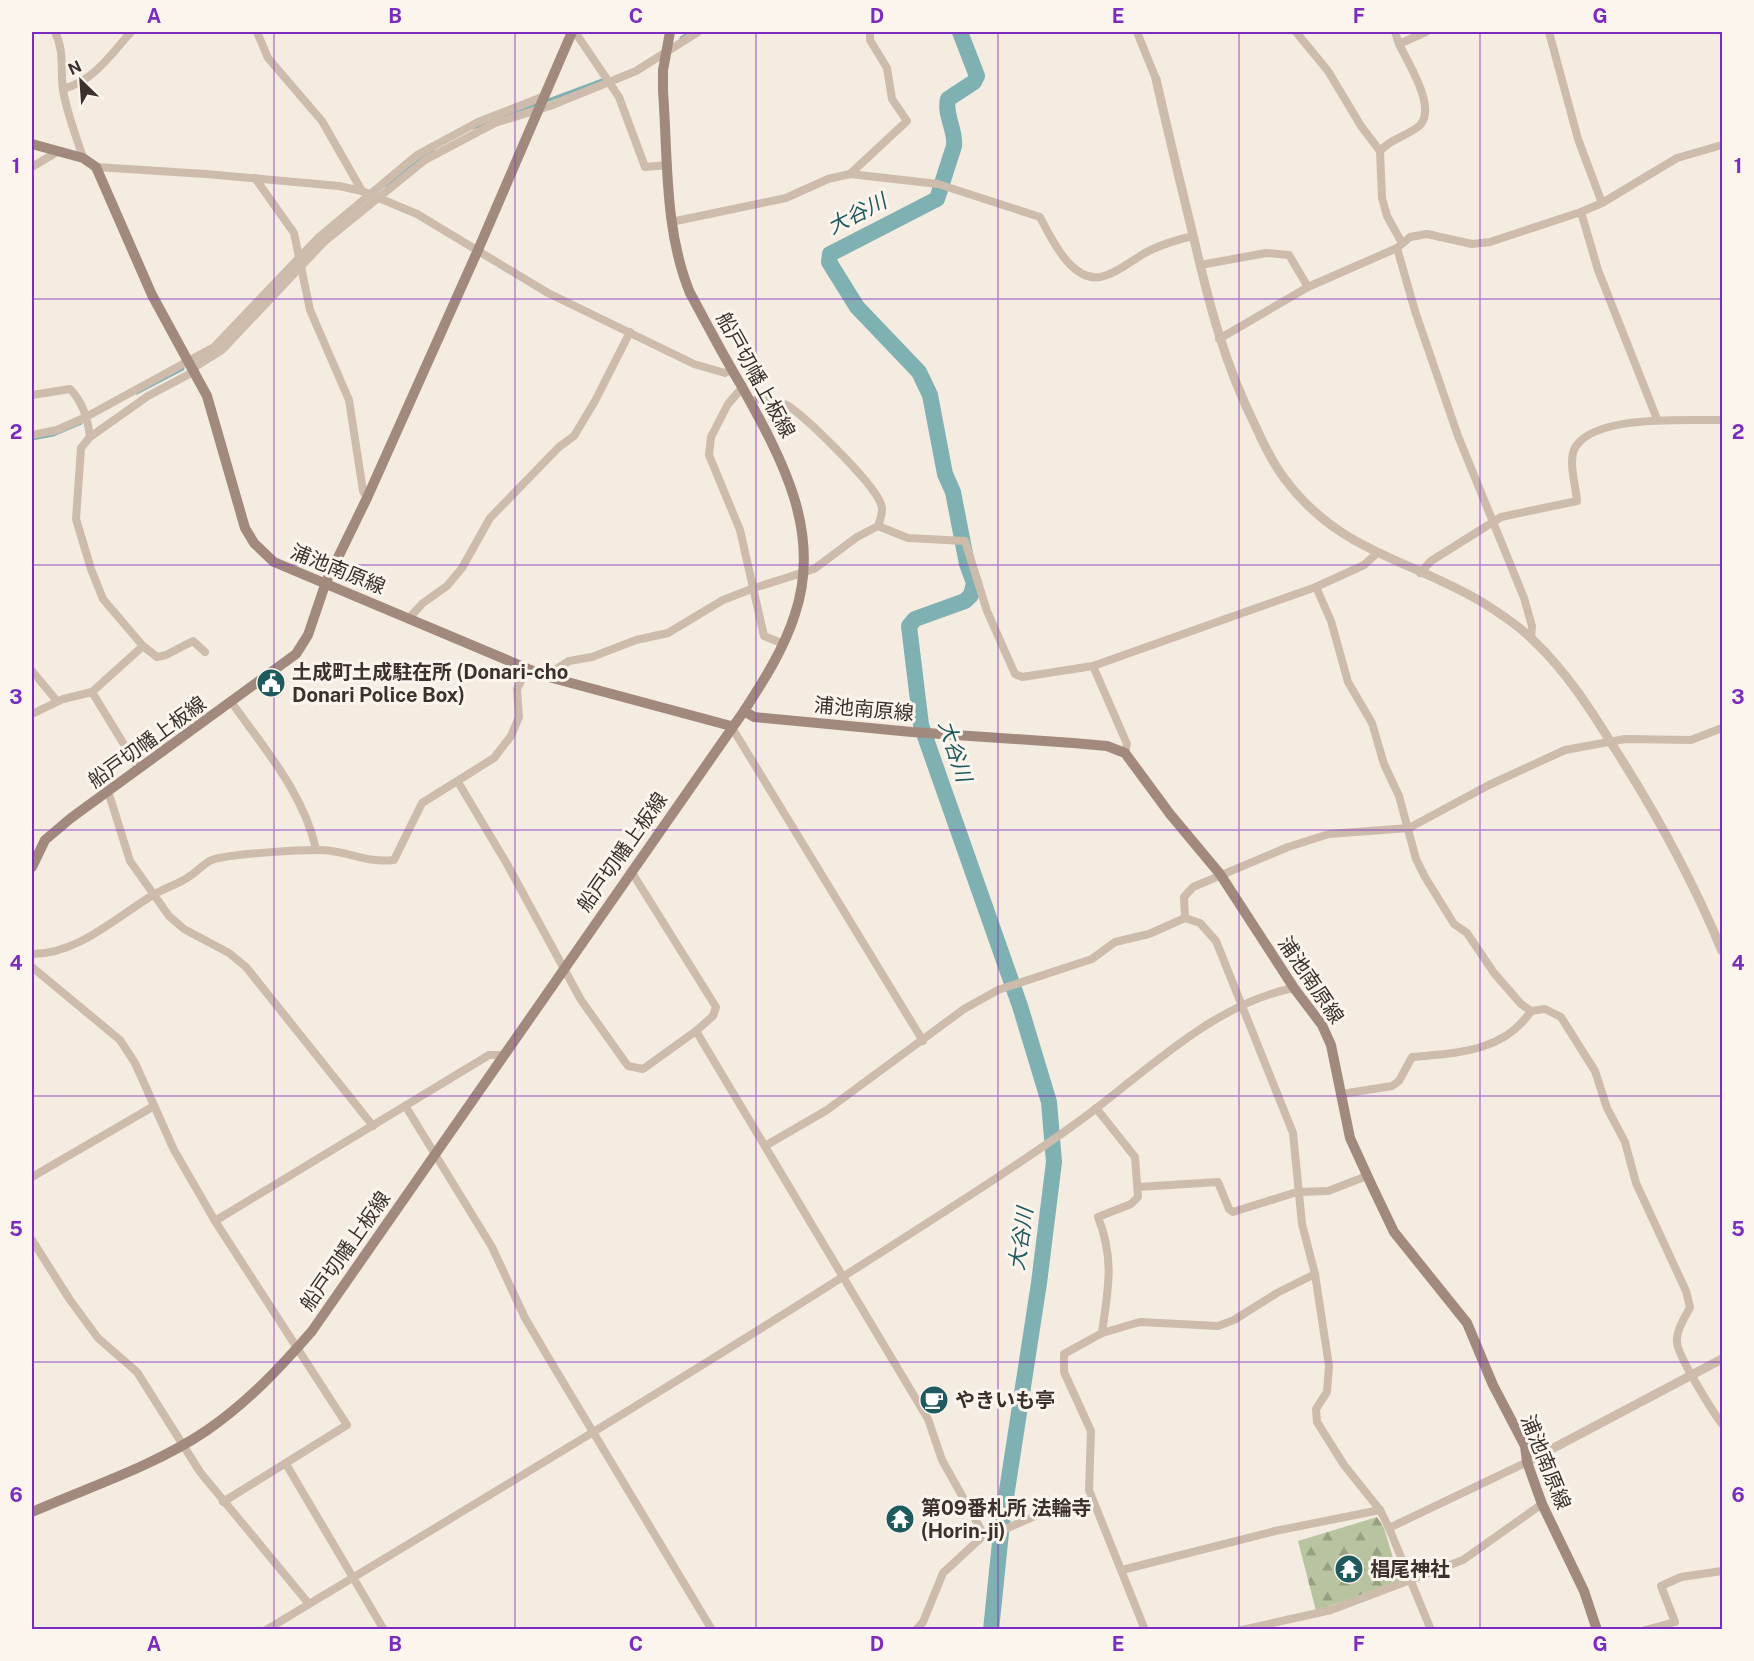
<svg xmlns="http://www.w3.org/2000/svg" width="1754" height="1661" font-family="'Public Sans','Noto Sans JP',sans-serif">
<style>
.forest{fill:url(#forest-firs)}
.lines{fill:none;stroke-linecap:round;stroke-linejoin:round}
.stream{stroke:#7fb0b2;stroke-width:3}
.river{stroke:#7fb0b2;stroke-width:16}
.minor{stroke:#cdbbac;stroke-width:8}
.tertiary{stroke:#cdbbac;stroke-width:9}
.secondary{stroke:#a18a7d;stroke-width:10}
.grid{fill:none;stroke:#7b2cbf;stroke-width:1.5;stroke-opacity:0.55}
.labels{text-anchor:middle;stroke-width:6;stroke-linejoin:round;paint-order:stroke}
.street-label{font-size:20px;fill:#3b302b;stroke:#fbf5ee}
.poi-label{font-size:20px;font-weight:bold;fill:#3b302b;stroke:#fbf5ee;text-anchor:start}
.water-label{font-size:21px;font-style:italic;fill:#1f5a5e;stroke:#fbf5ee}
.neatline{fill:none;stroke:#7b2cbf;stroke-width:2}
.grid-label{font-size:20px;text-anchor:middle;font-weight:bold;fill:#7b2cbf}
</style>
<defs>
<pattern id="forest-firs" width="22" height="20" patternUnits="userSpaceOnUse" patternTransform="scale(1.5)"><rect width="22" height="20" fill="#b8c4a0"/><path d="M5 1l3.5 6h-7zM16 11l3.5 6h-7z" fill="#97a083"/></pattern>
</defs>
<rect width="100%" height="100%" fill="#f4ebe1"/>
<polygon class="forest" points="1377,1517 1384,1528 1400,1581 1316,1611 1298,1541"/>
<g class="lines">
<g class="stream">
<polyline points="681,38 690,32"/>
<polyline points="546,101 605,79"/>
<polyline points="498,118 537,104"/>
<polyline points="473,128 492,121"/>
<polyline points="386,186 433,150"/>
<polyline points="137,393 183,369"/>
<polyline points="32,439 53,435 81,423"/>
</g>
<path class="river" d="M960,32l17,44 -3,6 -26,17c-4,16 8,31 6,47l-17,53 -107,55 -1,8 28,45 62,65 11,23 15,79 8,18 14,72 7,19 -3,12 -6,6 -50,18 -6,7 12,99 99,281 29,96 5,60 -15,121 -37,240 -11,107"/>
<g class="minor">
<path d="M55,32c10,20 5,37 8,58 4,24 13,45 20,68"/>
<polyline points="257,32 268,58 322,121 362,191"/>
<polyline points="575,32 619,97 645,167 668,165"/>
<polyline points="1137,32 1156,79"/>
<polyline points="1296,32 1328,71 1361,126 1380,151 1382,198 1387,216 1402,243"/>
<polyline points="1395,32 1399,44"/>
<polyline points="1549,32 1578,139 1602,203"/>
<path d="M63,89c32,-9 47,-34 68,-57"/>
<path d="M1380,151c10,-12 27,-15 39,-25 19,-17 -11,-63 -20,-82l27,-12"/>
<polyline points="32,167 57,152"/>
<polyline points="96,167 206,174 339,186 362,191 417,214 548,293 694,364 725,373 732,369"/>
<polyline points="850,174 907,121 892,99 887,68 870,40 870,32"/>
<polyline points="255,178 294,233 310,310 349,400 363,491 367,498"/>
<polyline points="1581,212 1598,270 1657,419"/>
<path d="M671,222l115,-24 42,-19 22,-5 88,10 102,33c11,21 33,69 64,59 18,-5 32,-20 49,-27 13,-6 27,-10 40,-13"/>
<polyline points="1397,248 1415,311 1458,436 1524,598 1532,626 1531,638"/>
<polyline points="1200,265 1266,253 1289,255 1308,287"/>
<polyline points="1219,339 1308,287 1397,248 1410,237 1427,234 1472,244 1490,242 1581,212 1602,203 1677,158 1722,145"/>
<polyline points="193,368 222,350 324,242 425,160 495,123 550,106 636,71 698,32"/>
<polyline points="195,371 148,396 90,437 81,448 76,519 91,569 103,599 143,646 157,657 166,655 193,641 205,652"/>
<polyline points="742,388 728,404 711,437 709,455 740,530 764,636 784,644"/>
<path d="M32,395l38,-6c13,13 18,31 20,48"/>
<path d="M750,402c11,-6 29,-2 40,5 18,13 90,81 92,101 0,6 -2,13 -4,18"/>
<polyline points="32,435 57,430 86,417 214,347 319,237 417,155 478,122 545,96"/>
<path d="M1420,573l11,-12 70,-44 76,-16c-1,-15 -10,-42 -1,-55 22,-32 112,-25 146,-26"/>
<path d="M1316,587l15,34 17,61 24,41 12,41 15,32 17,63 9,18 29,47 13,9 27,40 27,31 10,7 14,-2 16,8 34,54 12,37 18,34 11,41 50,108 4,16c-5,11 -14,23 -13,35 0,13 36,70 45,82"/>
<polyline points="410,617 423,603 447,586 462,568 490,518 559,447 574,436 595,401 630,332"/>
<polyline points="1093,666 1127,744 1125,753"/>
<polyline points="32,671 57,701"/>
<polyline points="545,676 569,661 592,657 636,640 668,633 723,600 754,588 814,569 857,537 878,526 908,538 965,541 987,611 1015,674 1022,677 1093,666 1316,587 1364,565 1376,554"/>
<polyline points="92,692 143,646"/>
<path d="M232,703c32,45 72,91 84,146"/>
<polyline points="32,714 63,699 92,692 139,769"/>
<polyline points="731,726 923,1041"/>
<polyline points="458,782 507,864 581,1000 628,1066 643,1069 696,1031"/>
<polyline points="108,791 130,861 169,916 184,929 229,953 246,967 373,1126"/>
<polyline points="631,871 716,1007 713,1016 696,1031 928,1419 942,1460 984,1535"/>
<polyline points="1185,918 1184,897 1193,887 1288,847 1329,834 1409,828 1489,785 1565,750 1625,739 1691,740 1722,728"/>
<path d="M32,954c46,0 83,-36 121,-59 12,-7 26,-11 37,-19 7,-4 14,-13 22,-16 16,-6 101,-12 119,-9 24,3 38,12 63,9l28,-57 72,-45 17,-22 8,-19 -2,-28 10,-19"/>
<polyline points="32,967 120,1040 135,1063 174,1150 215,1221 347,1425 223,1502"/>
<path d="M1342,1094l50,-8 7,-5 13,-24c45,-4 92,-5 119,-46"/>
<polyline points="406,1107 492,1247 525,1318 548,1357 712,1630"/>
<path d="M1096,1108l39,49 3,40 -7,7 -33,13c17,43 10,72 4,116"/>
<polyline points="765,1146 827,1110 964,1009 998,990 1092,959 1115,942 1149,934 1185,918 1200,923 1216,941 1293,1133 1302,1224 1315,1274 1329,1366 1327,1392 1316,1409 1317,1422 1344,1465 1380,1510 1389,1528"/>
<polyline points="32,1177 154,1106"/>
<polyline points="1138,1187 1218,1182 1229,1209 1233,1212 1297,1192 1328,1191 1367,1176"/>
<polyline points="215,1221 489,1055 503,1055"/>
<polyline points="32,1240 70,1300 98,1338 137,1372 200,1472 309,1604"/>
<polyline points="286,1464 384,1630"/>
<polyline points="1122,1570 1275,1531 1380,1510"/>
<path d="M266,1630c246,-148 492,-296 732,-453 34,-23 68,-45 100,-70 58,-45 122,-105 196,-119"/>
<polyline points="916,1630 923,1622 943,1573 984,1535 996,1533 1063,1504 1094,1506"/>
<polyline points="1145,1630 1089,1490 1091,1431 1064,1372 1064,1354 1102,1333 1140,1322 1218,1326 1234,1320 1277,1293 1315,1274"/>
<polyline points="1242,1630 1331,1610 1463,1560 1542,1504"/>
<polyline points="1431,1630 1389,1528 1527,1462"/>
<polyline points="1645,1630 1675,1622 1661,1586 1681,1577 1722,1571"/>
</g>
<g class="tertiary">
<path d="M1156,79c12,53 25,107 38,160 15,65 31,126 61,186 8,18 17,37 29,53 56,76 128,81 201,126 16,10 34,22 48,36 33,31 58,70 82,109 41,64 78,132 107,202"/>
<polyline points="1527,1462 1722,1359"/>
</g>
<g class="secondary">
<polyline points="32,144 83,158 96,167 152,295 207,396 245,528 254,543 274,562 545,676 731,726"/>
<polyline points="744,711 754,717 912,732 1073,743 1107,746 1125,753 1170,814 1220,874 1294,988 1322,1025 1331,1045 1350,1138 1372,1186 1394,1232 1467,1323 1493,1385 1525,1446 1527,1462 1542,1504 1584,1591 1597,1630"/>
<polyline points="32,867 45,840 71,818 296,654 308,635 326,582 367,498 478,250 572,32"/>
<path d="M32,1512c57,-25 122,-46 174,-81 41,-28 74,-63 106,-100l432,-620c20,-31 40,-62 51,-97 28,-84 -15,-158 -54,-229 -18,-30 -34,-61 -51,-92 -26,-63 -22,-135 -27,-202v-21l7,-38"/>
</g>
</g>
<path class="grid" d="M274,32v1598M515,32v1598M756,32v1598M998,32v1598M1239,32v1598M1480,32v1598M32,299h1690M32,565h1690M32,830h1690M32,1096h1690M32,1362h1690"/>
<defs>
<g id="civic-disc" transform="scale(1.5)"><circle r="9.5" fill="#1f5a5e" stroke="#fbf5ee"/><path d="M-.6-6.5H3V-4.5H.6V-3L4-1V1h2V6H-6V1h2V-1L-.6-3ZM-1.2 2.5V6h2.4V2.5Z" fill="#fff"/></g>
<g id="cafe-disc" transform="scale(1.5)"><circle r="9.5" fill="#1f5a5e" stroke="#fbf5ee"/><path d="M-5.5-4.5H6V0H3Q3 3.5 0 3.5H-2.5Q-5.5 3.5-5.5 0ZM3-3.2v2h1.7v-2ZM-6 4.5H4V6H-6Z" fill="#fff"/></g>
<g id="temple-disc" transform="scale(1.5)"><circle r="9.5" fill="#1f5a5e" stroke="#fbf5ee"/><path d="M0-6L5-2H3V0L6.5 2.5H4V6H1.5V3h-3V6H-4V2.5H-6.5L-3 0V-2H-5Z" fill="#fff"/></g>
</defs>
<g fill-rule="evenodd">
<use href="#civic-disc" x="271" y="683"/>
<use href="#cafe-disc" x="934" y="1400"/>
<use href="#temple-disc" x="900" y="1519"/>
<use href="#temple-disc" x="1349" y="1569"/>
</g>
<g class="labels">
<g class="street-label">
<text transform="translate(756 375) rotate(61)" y="7">船戸切幡上板線</text>
<text transform="translate(338 569) rotate(22)" y="7">浦池南原線</text>
<text transform="translate(864 709) rotate(5)" y="7">浦池南原線</text>
<text transform="translate(147 742) rotate(-36)" y="7">船戸切幡上板線</text>
<text transform="translate(622 852) rotate(-55)" y="7">船戸切幡上板線</text>
<text transform="translate(1311 980) rotate(56)" y="7">浦池南原線</text>
<text transform="translate(345 1251) rotate(-55)" y="7">船戸切幡上板線</text>
<text transform="translate(1546 1462) rotate(68)" y="7">浦池南原線</text>
</g>
<g class="poi-label">
<text x="292" y="679">土成町土成駐在所 (Donari-cho<tspan x="292" dy="23">Donari Police Box)</tspan></text>
<text x="955" y="1407">やきいも亭</text>
<text x="921" y="1515">第09番札所 法輪寺<tspan x="921" dy="23">(Horin-ji)</tspan></text>
<text x="1370" y="1576">椙尾神社</text>
</g>
<g class="water-label">
<text transform="translate(857 214) rotate(-27)" y="7">大谷川</text>
<text transform="translate(955 751) rotate(72)" y="7">大谷川</text>
<text transform="translate(1021 1239) rotate(-82)" y="7">大谷川</text>
</g>
</g>
<rect width="1754" height="1661" fill="none" stroke="#fbf5ee" stroke-width="66"/>
<g transform="translate(81 81) rotate(335)" stroke="#fbf5ee" stroke-width="4.5" paint-order="stroke">
<path d="M0-4.5L10 22L0 15L-10 22Z" fill="#3b302b"/>
<text y="-9" font-size="16" font-weight="bold" text-anchor="middle" fill="#3b302b">N</text>
</g>
<rect x="33" y="33" width="1688" height="1595" class="neatline"/>
<g class="grid-label">
<text x="154" y="23">A</text>
<text x="395" y="23">B</text>
<text x="636" y="23">C</text>
<text x="877" y="23">D</text>
<text x="1118" y="23">E</text>
<text x="1359" y="23">F</text>
<text x="1600" y="23">G</text>
<text x="16" y="173">1</text>
<text x="1738" y="173">1</text>
<text x="16" y="439">2</text>
<text x="1738" y="439">2</text>
<text x="16" y="704">3</text>
<text x="1738" y="704">3</text>
<text x="16" y="970">4</text>
<text x="1738" y="970">4</text>
<text x="16" y="1236">5</text>
<text x="1738" y="1236">5</text>
<text x="16" y="1502">6</text>
<text x="1738" y="1502">6</text>
<text x="154" y="1651">A</text>
<text x="395" y="1651">B</text>
<text x="636" y="1651">C</text>
<text x="877" y="1651">D</text>
<text x="1118" y="1651">E</text>
<text x="1359" y="1651">F</text>
<text x="1600" y="1651">G</text>
</g>
</svg>
